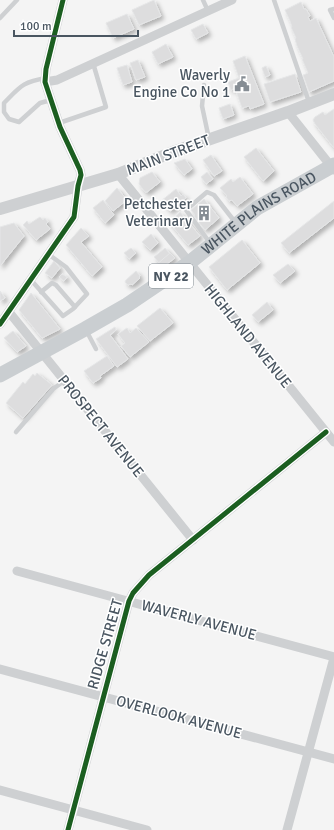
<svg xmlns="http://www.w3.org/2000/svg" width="334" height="830" font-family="Signika,sans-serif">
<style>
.building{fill:#ddddde;stroke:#e5e6e7;filter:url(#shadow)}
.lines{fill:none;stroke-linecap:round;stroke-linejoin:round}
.service{stroke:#ced0d2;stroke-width:4.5}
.minor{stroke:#ced0d2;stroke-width:9}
.tertiary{stroke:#ced0d2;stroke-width:12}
.primary{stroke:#caced1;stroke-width:15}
.cycleway-casing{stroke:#fff;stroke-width:8}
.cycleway{stroke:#1b5e20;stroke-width:5}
.labels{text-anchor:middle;stroke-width:3;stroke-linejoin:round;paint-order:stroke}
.shield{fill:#fff;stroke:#808990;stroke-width:1}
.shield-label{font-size:14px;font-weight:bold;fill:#4a5661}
.poi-label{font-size:15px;fill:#4a5661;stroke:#fff;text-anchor:end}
.street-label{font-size:15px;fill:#4a5661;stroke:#fff}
</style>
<defs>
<filter id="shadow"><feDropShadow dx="3" dy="3" stdDeviation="2" flood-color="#0004"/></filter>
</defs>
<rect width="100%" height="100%" fill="#f4f4f4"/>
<g class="building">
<polygon points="154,0 161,16 139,25 132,10"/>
<polygon points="301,2 304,9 306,9 310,16 308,17 310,21 316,18 334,57 334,81 309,92 303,75 308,73 302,59 303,59 297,46 295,39 296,38 291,27 292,27 290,21 285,10"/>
<polygon points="127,14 134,29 113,38 106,23"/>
<polygon points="203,24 208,33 196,39 191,30"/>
<polygon points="166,44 173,57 158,64 152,52"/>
<polygon points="245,56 264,104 250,109 249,106 242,108 235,88 231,90 228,82 239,78 233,61"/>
<polygon points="138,60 145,77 136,80 130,63"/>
<polygon points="127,65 132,82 123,85 117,68"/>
<polygon points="266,66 270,75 265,77 262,68"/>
<polygon points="295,74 301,92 270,102 264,84"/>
<polygon points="230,104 234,115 223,119 219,108"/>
<polygon points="334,109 334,148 315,124 313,120 315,117 323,112 325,115"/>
<polygon points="256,148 274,171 263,181 244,157"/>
<polygon points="211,155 222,171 214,176 203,160"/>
<polygon points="185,159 192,169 184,175 174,163"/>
<polygon points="152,172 160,182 147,192 145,192 139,184 140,178"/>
<polygon points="207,172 213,179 206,184 201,177"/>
<polygon points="240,177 253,194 237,206 232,200 229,201 226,197 227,196 220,188 231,179 233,182"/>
<polygon points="117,188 127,200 113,211 105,201"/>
<polygon points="176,189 181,196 183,194 186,198 170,211 161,201"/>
<polygon points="204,199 219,218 205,230 194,216 195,215 191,210"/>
<polygon points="103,200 114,215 105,223 93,208"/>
<polygon points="334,201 334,218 289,253 281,243"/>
<polygon points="180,212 200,236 188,245 169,222"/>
<polygon points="40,217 43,220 45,218 48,222 46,224 50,229 36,240 23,225 27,221 29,224"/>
<polygon points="14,223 24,236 0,266 0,227"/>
<polygon points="81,228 89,236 81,242 102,267 92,276 66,245"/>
<polygon points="151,234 158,243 150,250 142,242"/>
<polygon points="242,240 260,263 227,290 209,267"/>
<polygon points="131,248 136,253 129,259 124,253"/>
<polygon points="165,248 170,254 159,263 154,257"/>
<polygon points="170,253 175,258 152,275 149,271"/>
<polygon points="54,261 60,268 52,278 45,273"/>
<polygon points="288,264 295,271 280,283 273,275"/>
<polygon points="136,271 140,276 139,277 140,278 132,285 131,284 128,285 125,282 126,280"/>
<polygon points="62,274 67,277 64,281 59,277"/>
<polygon points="0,291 5,298 0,301"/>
<polygon points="31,293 60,329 42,338 19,310"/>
<polygon points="267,302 273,310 258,322 252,315"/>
<polygon points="160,308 173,323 150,341 137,326"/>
<polygon points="115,327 116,330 110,335 128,359 117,367 96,339"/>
<polygon points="127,328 130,333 136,328 149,342 130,357 121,346 125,343 118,334"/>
<polygon points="13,331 26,346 17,352 4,338"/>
<polygon points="107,356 114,366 100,376 101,378 93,383 84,371"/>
<polygon points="37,373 52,385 23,418 6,403 23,382 25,384 33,374 35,376"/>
</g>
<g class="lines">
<g class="service">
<polyline points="203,0 208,11"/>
<polyline points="274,0 309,102"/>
<polyline points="334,9 330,10 334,18"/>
<polyline points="0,18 17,0"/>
<path d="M46,78c-24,4 -26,9 -42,25v9l5,7 10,3 21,-19 11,-3"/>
<polyline points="204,85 202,106 209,139"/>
<polyline points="59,123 106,107 93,63"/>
<polyline points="210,243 186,210 207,192 214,195 235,222"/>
<polyline points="31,280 63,316 73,309 87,294 66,267 48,254"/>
<polyline points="41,292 52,283 56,285 75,307"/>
<polyline points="87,332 96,349"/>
<polyline points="16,432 53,389 64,381"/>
</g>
<g class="minor">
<polyline points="45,82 57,80 232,0"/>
<polyline points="288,112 334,170"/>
<polyline points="118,174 334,442"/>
<polyline points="9,312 193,540"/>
<polyline points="0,324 74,217 78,186 81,175 80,170 60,127 45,82 46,69 63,0"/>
<polyline points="17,571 334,657"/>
<polyline points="0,669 334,759"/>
<polyline points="0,790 147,830"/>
<polyline points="68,830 129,601 133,593 149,575 326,432"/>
<polyline points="287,830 334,658"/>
</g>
<polyline class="tertiary" points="0,209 118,174 173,152 288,112 334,94"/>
<path class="primary" id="s1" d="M0,375l85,-46 42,-24 62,-42 68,-55 77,-43"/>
<g class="cycleway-casing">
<g id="cycleway">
<polyline points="0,324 74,217 78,186 81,175 80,170 60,127 45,82 46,69 63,0"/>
<polyline points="68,830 129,601 133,593 149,575 326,432"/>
</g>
</g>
<use href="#cycleway" class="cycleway"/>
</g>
<defs>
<g id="civic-bare" transform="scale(1.2)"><path d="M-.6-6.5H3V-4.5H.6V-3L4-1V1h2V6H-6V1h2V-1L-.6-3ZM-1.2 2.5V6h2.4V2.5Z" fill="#868d94" stroke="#fff" stroke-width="2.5" paint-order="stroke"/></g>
<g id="building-bare" transform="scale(1.2)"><path d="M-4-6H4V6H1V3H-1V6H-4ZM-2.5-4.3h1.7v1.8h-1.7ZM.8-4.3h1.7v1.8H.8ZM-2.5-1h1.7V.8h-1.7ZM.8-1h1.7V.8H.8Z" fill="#868d94" stroke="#fff" stroke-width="2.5" paint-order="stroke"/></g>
</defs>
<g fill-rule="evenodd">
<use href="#civic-bare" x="242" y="84"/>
<use href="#building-bare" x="204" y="213"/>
</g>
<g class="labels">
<rect class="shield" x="149" y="264" width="44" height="24" rx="3"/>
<g class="shield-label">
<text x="171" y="281">NY 22</text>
</g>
<g class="poi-label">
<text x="230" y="80">Waverly<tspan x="230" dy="17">Engine Co No 1</tspan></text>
<text x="192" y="209">Petchester<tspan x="192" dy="17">Veterinary</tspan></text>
</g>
<g class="street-label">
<text transform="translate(168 155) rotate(-21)" y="5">MAIN STREET</text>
<text dy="5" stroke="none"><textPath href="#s1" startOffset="306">WHITE PLAINS ROAD</textPath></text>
<text transform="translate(248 336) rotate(51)" y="5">HIGHLAND AVENUE</text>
<text transform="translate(101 426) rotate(51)" y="5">PROSPECT AVENUE</text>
<text transform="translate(199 620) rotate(15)" y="5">WAVERLY AVENUE</text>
<text transform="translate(105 644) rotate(-74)" y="5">RIDGE STREET</text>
<text transform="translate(179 717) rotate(15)" y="5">OVERLOOK AVENUE</text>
</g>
</g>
<path d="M14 30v6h124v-6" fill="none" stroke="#4a5661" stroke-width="2"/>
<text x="20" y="30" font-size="12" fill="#4a5661" stroke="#ffffff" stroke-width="3" paint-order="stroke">100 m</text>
</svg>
